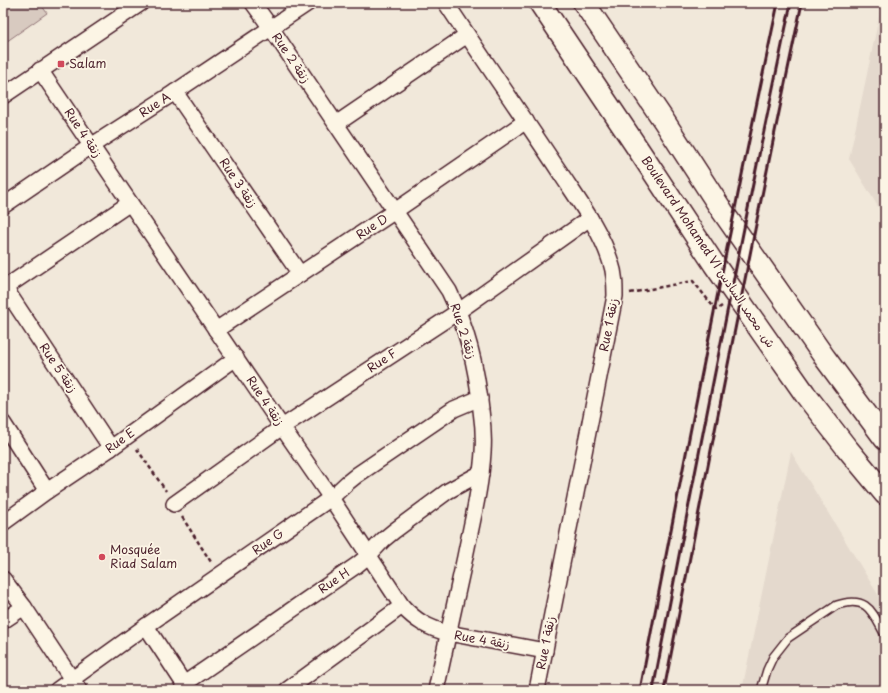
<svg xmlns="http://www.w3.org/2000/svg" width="888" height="693" font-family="'Playpen Sans','Playpen Sans Arabic',sans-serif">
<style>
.built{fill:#e4d9cd}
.green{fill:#d8cac0;stroke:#917476}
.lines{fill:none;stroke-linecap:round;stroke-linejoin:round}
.service-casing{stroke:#4a1f2b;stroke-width:10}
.minor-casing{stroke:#4a1f2b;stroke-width:18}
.secondary-casing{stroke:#4a1f2b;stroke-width:24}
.path{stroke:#4a1f2b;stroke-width:2.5;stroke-dasharray:4 3;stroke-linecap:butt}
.service{stroke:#fcf5e5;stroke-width:7}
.minor{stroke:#fcf5e5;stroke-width:15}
.secondary{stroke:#fcf5e5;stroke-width:21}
.rail{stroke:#4a1f2b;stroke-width:3}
.poi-dot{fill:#d1495b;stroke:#fcf5e5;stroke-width:1.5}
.labels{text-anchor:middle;stroke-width:3.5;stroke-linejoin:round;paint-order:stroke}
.street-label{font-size:12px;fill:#4a1f2b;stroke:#fcf5e5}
.poi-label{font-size:12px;fill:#4a1f2b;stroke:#fcf5e5;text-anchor:start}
</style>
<rect width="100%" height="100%" fill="#f1e8da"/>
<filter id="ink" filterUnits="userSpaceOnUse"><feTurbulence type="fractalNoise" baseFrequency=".025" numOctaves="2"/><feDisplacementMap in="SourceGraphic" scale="8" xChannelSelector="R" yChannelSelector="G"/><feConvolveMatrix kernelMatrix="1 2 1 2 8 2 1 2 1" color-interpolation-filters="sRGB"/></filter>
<g filter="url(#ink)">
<g class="built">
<polygon points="882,3 885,3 885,218 849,159"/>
<polygon points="791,452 885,606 885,690 742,690"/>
</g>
<polygon class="green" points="3,3 40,3 47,13 3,44"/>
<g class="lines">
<g class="service-casing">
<path id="service" d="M761,690l6,-20 6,-13 15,-19 49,-33c31,-10 35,7 48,30"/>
</g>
<g class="minor-casing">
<g id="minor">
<path d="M253,3l18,25 178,263c18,37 28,78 32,119 2,14 3,28 2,42 -2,35 -11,70 -18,105 -10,44 -19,89 -29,133"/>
<path d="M446,3c37,56 76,112 113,168 19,29 42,59 52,92 4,11 4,22 4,33l-78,394"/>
<path d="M40,70l242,357 49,71 71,108c14,15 26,22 46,27l97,18"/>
<polyline points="175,92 300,274"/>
<polyline points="3,96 141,3"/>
<polyline points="336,124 467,35"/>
<polyline points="3,206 91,146 175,92 308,3"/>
<polyline points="5,288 111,448"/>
<polyline points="3,289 130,203"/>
<polyline points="216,330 395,211 526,121"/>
<polyline points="3,423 47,491"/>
<polyline points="174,504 282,427 459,311 590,218"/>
<polyline points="3,523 47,491 111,448 236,358"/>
<polyline points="3,579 24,607 79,690"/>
<polyline points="3,621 24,607"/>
<polyline points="146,626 188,690"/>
<polyline points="184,684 357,565 368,556 383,540 394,531 448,491 481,473"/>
<polyline points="57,690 146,626 331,498 347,483 357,475 454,409 480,398"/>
<polyline points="287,690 402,606"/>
</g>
</g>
<g class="secondary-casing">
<g id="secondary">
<polyline points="540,3 638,149 714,264 805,394 846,447 885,494"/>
<polyline points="584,3 664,121 723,212 825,358 885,439"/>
</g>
</g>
<g class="path">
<polyline points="630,293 693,281 716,310 722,306"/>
<polyline points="137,449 166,491"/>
<polyline points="182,517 211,562"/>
</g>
<use href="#service" class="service"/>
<use href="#minor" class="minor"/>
<use href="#secondary" class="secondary"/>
<g class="rail">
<path d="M640,690c44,-229 89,-459 138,-687"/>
<path d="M653,690c44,-229 89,-459 138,-687"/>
<path d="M664,690c45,-229 89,-459 138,-687"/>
</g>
</g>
</g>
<g class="poi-dot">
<rect x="57" y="60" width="8" height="8" rx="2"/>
<circle cx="102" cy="557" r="4"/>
</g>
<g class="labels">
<g class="street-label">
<text transform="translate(291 58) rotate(56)" y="4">Rue 2 زنقة</text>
<text transform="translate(155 105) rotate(-33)" y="4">Rue A</text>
<text transform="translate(83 133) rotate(56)" y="4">Rue 4 زنقة</text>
<text transform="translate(238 183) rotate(56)" y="4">Rue 3 زنقة</text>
<text transform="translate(372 227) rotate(-33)" y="4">Rue D</text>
<text transform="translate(708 252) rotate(56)" y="4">Boulevard Mohamed VI ش. محمد السادس</text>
<text transform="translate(609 325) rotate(-79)" y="4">Rue 1 زنقة</text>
<text transform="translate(463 331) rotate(72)" y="4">Rue 2 زنقة</text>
<text transform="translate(382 361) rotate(-33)" y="4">Rue F</text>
<text transform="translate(58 368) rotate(56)" y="4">Rue 5 زنقة</text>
<text transform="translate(265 401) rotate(56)" y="4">Rue 4 زنقة</text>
<text transform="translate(120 441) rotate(-36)" y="4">Rue E</text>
<text transform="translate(268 542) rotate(-35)" y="4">Rue G</text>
<text transform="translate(334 581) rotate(-34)" y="4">Rue H</text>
<text transform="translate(482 640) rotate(10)" y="4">Rue 4 زنقة</text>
<text transform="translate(546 643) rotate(-79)" y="4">Rue 1 زنقة</text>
</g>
<g class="poi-label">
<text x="69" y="68">Salam</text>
<text x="110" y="554">Mosquée<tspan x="110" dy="14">Riad Salam</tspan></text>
</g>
</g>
<rect width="888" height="693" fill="none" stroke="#fcf5e5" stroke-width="16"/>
<rect x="8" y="8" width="872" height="677" fill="none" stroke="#4a1f2b" stroke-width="1.5" filter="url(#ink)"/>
</svg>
